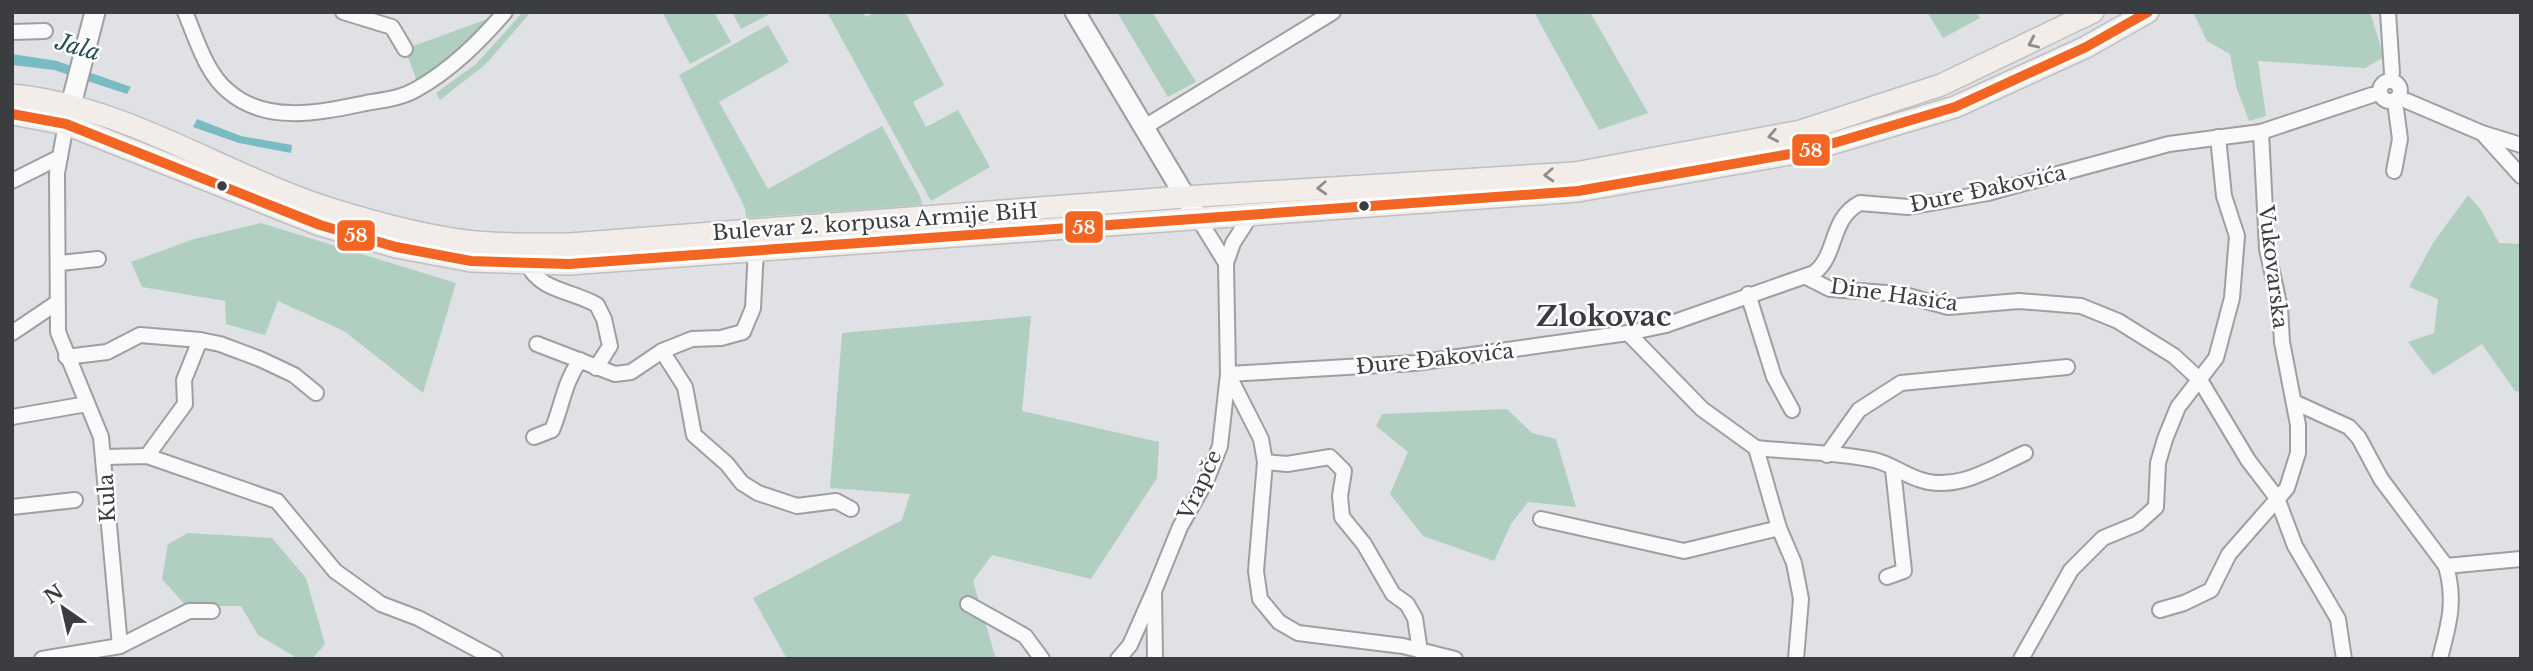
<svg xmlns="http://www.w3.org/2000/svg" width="2533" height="671" font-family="'Libre Baskerville',serif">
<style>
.green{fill:#b0cfc1}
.water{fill:#78bbc3}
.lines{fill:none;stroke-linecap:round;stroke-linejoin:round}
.street-casing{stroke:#9e9fa2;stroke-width:18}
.secondary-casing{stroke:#9e9fa2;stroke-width:23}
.primary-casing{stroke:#bebfc1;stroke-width:24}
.street{stroke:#fafafb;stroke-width:14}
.secondary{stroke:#fafafb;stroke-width:19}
.primary{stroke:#f2ede9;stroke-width:21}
.bus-1-casing{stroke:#fff;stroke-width:16}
.bus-1{stroke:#f26522;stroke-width:10}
.oneway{stroke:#8e8c8c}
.bus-dot{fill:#3c3d40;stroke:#fff;stroke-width:2.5}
.labels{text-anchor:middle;stroke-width:5;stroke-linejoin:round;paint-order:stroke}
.street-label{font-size:21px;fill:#3c3d40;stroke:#fff}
.water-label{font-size:23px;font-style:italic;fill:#255054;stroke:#fff}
.district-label{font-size:28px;font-weight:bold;fill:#393b41;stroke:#fff}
.line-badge{stroke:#fff;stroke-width:2.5}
.badge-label{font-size:19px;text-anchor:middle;font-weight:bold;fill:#fff}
</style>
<rect width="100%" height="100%" fill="#dfe1e5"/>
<g class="green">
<polygon points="523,12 531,12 486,64 440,100 436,93 476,64"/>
<polygon points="662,12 714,12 731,42 690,64"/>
<polygon points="732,12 767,12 768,15 741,29"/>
<polygon points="827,12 863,12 866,17 876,12 905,12 944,85 913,102 926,127 958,110 990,167 931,201"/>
<polygon points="1117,12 1152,12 1196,82 1168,97"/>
<polygon points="1534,12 1590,12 1648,113 1599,130"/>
<polygon points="1927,12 1976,12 1980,18 1943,38"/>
<polygon points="2193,12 2370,12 2384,57 2365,68 2258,61 2266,116 2249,121 2236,86 2230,54 2207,41"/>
<polygon points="493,17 458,51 417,81 405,49"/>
<polygon points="768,25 789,62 719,102 768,189 882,126 920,196 922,205 746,218 745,208 679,75"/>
<polygon points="2468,195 2481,210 2499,243 2521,244 2521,392 2515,391 2482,344 2433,375 2408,342 2434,333 2438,299 2409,287 2433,243"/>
<polygon points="261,223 456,283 423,393 344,331 278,301 265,335 226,324 225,301 142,287 131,262 194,239"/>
<polygon points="1031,316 1022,411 1159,442 1157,478 1091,579 992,555 973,581 996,659 787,659 753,598 902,520 910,494 830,488 842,333"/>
<polygon points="1507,409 1532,433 1556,439 1576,507 1528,502 1511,524 1494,561 1423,536 1390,494 1408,452 1376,426 1382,414"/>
<polygon points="188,533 272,538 306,578 325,644 312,659 299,659 258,635 241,606 186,606 162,579 168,544"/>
</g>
<g class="water">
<polygon points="12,54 57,61 131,87 127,94 54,70 12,65"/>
<polygon points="197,119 241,136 292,145 291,153 239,143 193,127"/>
</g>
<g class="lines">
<g class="street-casing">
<g id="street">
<path d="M185,12c11,26 21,61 43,79 39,34 94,21 138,12 18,-3 36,-5 51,-14 35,-20 62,-47 88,-77"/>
<polyline points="343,12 392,27 405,49"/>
<polyline points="2388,12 2392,73"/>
<polyline points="12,32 45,31"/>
<circle cx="2390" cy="91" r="10"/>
<polyline points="2407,101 2482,133 2521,145"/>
<polyline points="1143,128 1333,12"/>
<polyline points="2484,135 2521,176"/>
<polyline points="2394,171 2400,139 2396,109"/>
<polyline points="12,181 60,157"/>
<polyline points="1198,218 1226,263 1228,374 1261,439 1265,462 1256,571 1260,599 1279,622 1298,633 1403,646 1455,659"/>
<polyline points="756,249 753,308 743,332 721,338 692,339 662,351 685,387 694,435 727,464 742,483 758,493 797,506 836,501 851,509"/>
<polyline points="60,263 98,259"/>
<path d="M527,263c13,29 45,27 70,42l7,14 6,27 -14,22"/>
<polyline points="1226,263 1233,243 1251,215"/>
<polyline points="1806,277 1830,289 1901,294 1948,307 2019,301 2081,306 2118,321 2174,356 2200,380 2248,460 2277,498 2295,546 2338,619 2344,659"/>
<polyline points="1748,294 1774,377 1792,410"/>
<polyline points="12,333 55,304"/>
<polyline points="1628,333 1702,409 1756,448 1779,528 1794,563 1801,599 1796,659"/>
<polyline points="537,344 615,374 631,372 662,351"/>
<polyline points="66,357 107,352 140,335 200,340 220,344 260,359 294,375 316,393"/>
<polyline points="2294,402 2349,427 2359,438 2381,479 2446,566 2521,559"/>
<polyline points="12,417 87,404"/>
<path d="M534,437l18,-7c11,-26 11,-45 28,-70"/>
<path d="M1756,448c39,4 80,4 118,12 15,3 29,14 44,19 38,14 74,-11 107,-26"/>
<polyline points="1827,455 1859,410 1901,383 2067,367"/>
<polyline points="147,456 185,404 184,380 200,340"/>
<polyline points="105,457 147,456 277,501 335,571 381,604 418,618 495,659"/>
<polyline points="1265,462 1287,464 1330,457 1344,471 1340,496 1342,517 1364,544 1393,594 1407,604 1415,618 1420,651"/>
<polyline points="12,507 75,500"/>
<polyline points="1541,519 1684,551 1779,528"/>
<polyline points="1887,577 1904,571 1893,469"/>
<polyline points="968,604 1025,636 1042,659"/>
<polyline points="2160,610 2184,603 2211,590 2229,554 2287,488 2298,453 2298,425 2282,342 2280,308 2267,249 2261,132"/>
<polyline points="120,646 189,611 212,611"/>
<path d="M2440,658c9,-34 16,-57 6,-92"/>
<polyline points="42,659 120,646 101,437 58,332 57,173 66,124"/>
<polyline points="1118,659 1130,645 1153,593"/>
<path d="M1155,659l-1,-68 26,-64 27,-48 13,-33 8,-72 187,-11 213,-30 38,-8 148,-52c24,-18 15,-54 46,-70l48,4 80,-14 181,-49 92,-12 111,-37"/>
<polyline points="2021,659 2071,570 2103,538 2137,524 2156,507 2158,463 2165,439 2178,407 2216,358 2232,298 2237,236 2224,196 2218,137"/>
</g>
</g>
<g class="secondary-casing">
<g id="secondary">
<polyline points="1075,12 1198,218"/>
<polyline points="67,120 95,12"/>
</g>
</g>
<g class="primary-casing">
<g id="primary">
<path d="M12,95c114,11 212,80 319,114 45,14 96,28 144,33 31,3 64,2 95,2l614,-47 391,-24 226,-42 140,-46 152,-73"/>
<polyline points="12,114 66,124 320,225 396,247 471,261 569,264 1578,191 1807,151 1955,107 2086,47 2148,12"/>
</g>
</g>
<use href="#street" class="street"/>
<use href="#secondary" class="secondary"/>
<use href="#primary" class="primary"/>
<g class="bus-1-casing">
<polyline id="bus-1" points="12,114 66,124 320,225 396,247 471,261 569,264 1578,191 1807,151 1955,107 2086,47 2148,12"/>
</g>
<use href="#bus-1" class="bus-1"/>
</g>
<defs><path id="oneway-chevron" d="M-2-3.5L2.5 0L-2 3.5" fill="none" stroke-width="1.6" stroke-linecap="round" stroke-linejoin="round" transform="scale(1.75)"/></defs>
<g class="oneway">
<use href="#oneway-chevron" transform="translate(2033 43) rotate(156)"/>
<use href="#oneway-chevron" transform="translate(1773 136) rotate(169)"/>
<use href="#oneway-chevron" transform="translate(1549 175) rotate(177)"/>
<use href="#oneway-chevron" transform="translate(1322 188) rotate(177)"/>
</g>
<g class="bus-dot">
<circle cx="222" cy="186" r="6"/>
<circle cx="1364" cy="206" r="6"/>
</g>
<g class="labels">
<g class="street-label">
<text transform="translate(1988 189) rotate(-12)" y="7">Đure Đakovića</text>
<text transform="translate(875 222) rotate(-4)" y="7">Bulevar 2. korpusa Armije BiH</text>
<text transform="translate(2273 267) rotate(83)" y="7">Vukovarska</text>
<text transform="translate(1894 295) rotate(8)" y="7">Dine Hasića</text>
<text transform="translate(1435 359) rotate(-6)" y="7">Đure Đakovića</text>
<text transform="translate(1200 485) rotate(-65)" y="7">Vrapče</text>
<text transform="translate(107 498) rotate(-93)" y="7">Kula</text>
</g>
<g class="water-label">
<text transform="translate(78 47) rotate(16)" y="8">Jala</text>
</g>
<g class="district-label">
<text x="1604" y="326">Zlokovac</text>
</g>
</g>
<g class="line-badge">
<rect x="1791" y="133" width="40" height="34" rx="7" fill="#f26522"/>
<rect x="1064" y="210" width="40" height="34" rx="7" fill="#f26522"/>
<rect x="336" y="219" width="40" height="33" rx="7" fill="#f26522"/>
</g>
<g class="badge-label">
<text x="1811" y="157">58</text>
<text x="1084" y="234">58</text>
<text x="356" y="242">58</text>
</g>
<rect width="2533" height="671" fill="none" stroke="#3c3d40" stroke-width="28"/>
<g transform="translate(63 608) rotate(326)" stroke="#ffffff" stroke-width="5" paint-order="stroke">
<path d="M0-5L12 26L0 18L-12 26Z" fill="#3c3d40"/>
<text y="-10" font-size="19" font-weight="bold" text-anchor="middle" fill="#3c3d40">N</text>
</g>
</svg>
